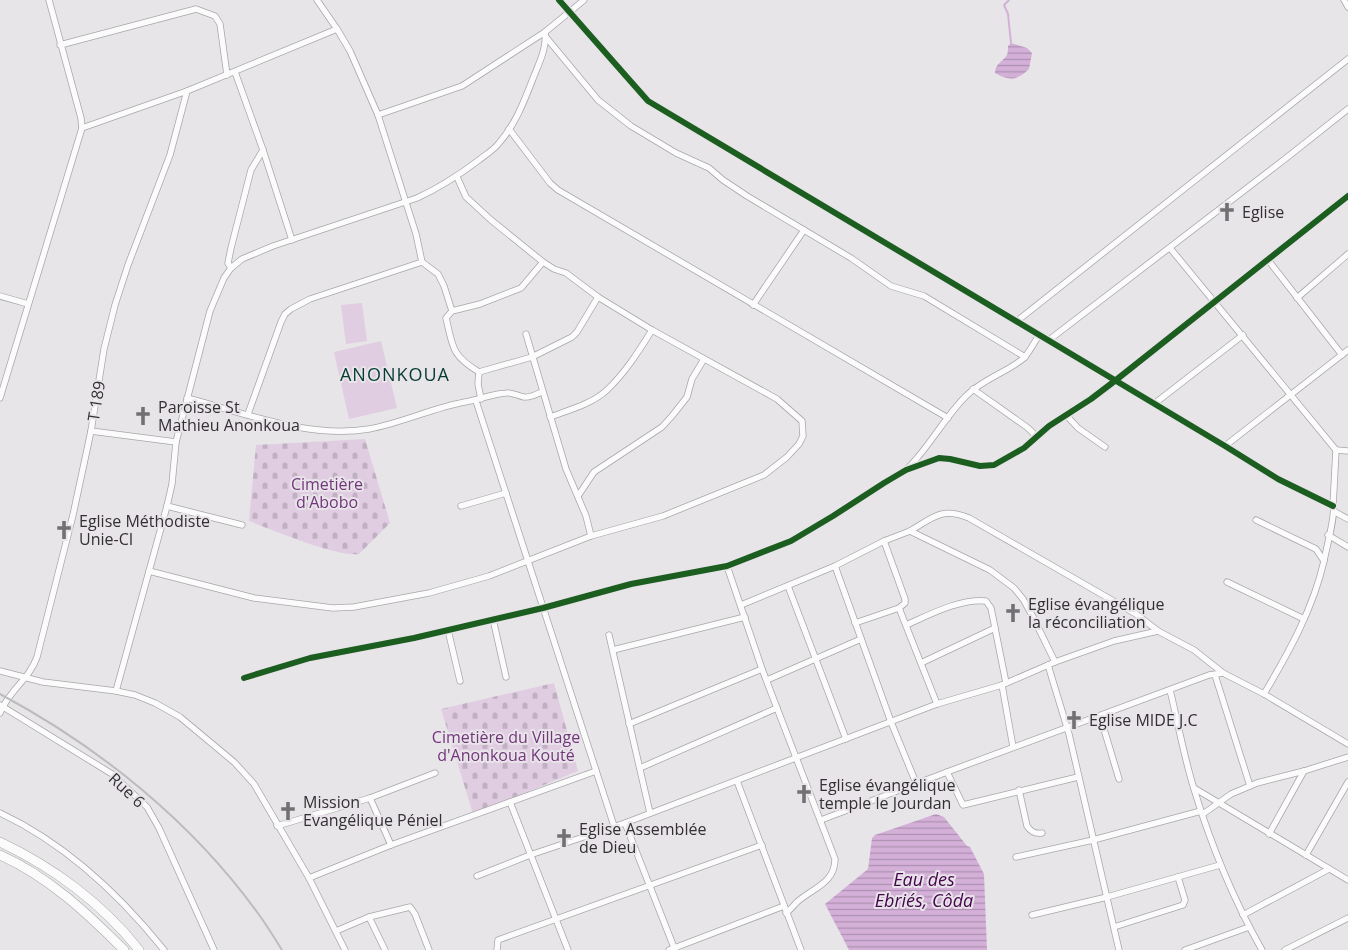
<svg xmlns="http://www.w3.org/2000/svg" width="1348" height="950" font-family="'Open Sans',sans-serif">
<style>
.cemetery{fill:url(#cemetery-stones)}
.garden{fill:#e0cde2}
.water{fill:url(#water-rules)}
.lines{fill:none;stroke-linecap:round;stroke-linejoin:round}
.stream{stroke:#d4b0d9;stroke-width:2}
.street-casing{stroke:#a8a6a9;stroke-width:7}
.primary-casing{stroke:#a8a6a9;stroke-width:10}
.street{stroke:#fbfbfc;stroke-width:5.5}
.primary{stroke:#fbfbfc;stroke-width:9}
.rail{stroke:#bcbbbd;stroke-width:2}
.cycleway-casing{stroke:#e8e4e9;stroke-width:9}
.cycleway{stroke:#1b5e20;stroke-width:6}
.labels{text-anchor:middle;stroke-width:4;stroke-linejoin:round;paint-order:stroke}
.poi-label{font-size:16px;fill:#323132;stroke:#e8e4e9;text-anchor:start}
.street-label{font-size:16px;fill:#323132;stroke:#e8e4e9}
.park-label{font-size:16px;fill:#72367b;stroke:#e8e4e9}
.neighbourhood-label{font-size:18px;letter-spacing:1px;fill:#053e31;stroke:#e8e4e9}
.water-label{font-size:18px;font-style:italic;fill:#45054d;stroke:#e8e4e9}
</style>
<defs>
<pattern id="cemetery-stones" width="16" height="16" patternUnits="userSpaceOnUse" patternTransform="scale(1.25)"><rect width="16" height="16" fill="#e0cde2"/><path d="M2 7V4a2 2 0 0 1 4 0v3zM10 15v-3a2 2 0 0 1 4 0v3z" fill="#c1b0c2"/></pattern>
<pattern id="water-rules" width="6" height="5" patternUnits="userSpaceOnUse" patternTransform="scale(1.25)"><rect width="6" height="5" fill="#d4b0d9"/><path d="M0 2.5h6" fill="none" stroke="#ad90b1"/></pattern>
</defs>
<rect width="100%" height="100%" fill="#e7e5e8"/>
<g class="cemetery">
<path d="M365,439l25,84 -31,31c-23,3 -86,-24 -110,-33l7,-76z"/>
<polygon points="554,683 578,771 473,814 441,709"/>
</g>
<g class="garden">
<polygon points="362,303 367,341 346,344 341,305"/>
<polygon points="381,341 397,408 349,419 334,352"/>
</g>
<g class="water">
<path d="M1011,43l16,5 5,5 -3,16c-13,12 -19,12 -34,4 0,-10 8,-11 12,-18 1,-3 1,-6 1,-9z"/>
<polygon points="936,814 944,817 967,846 970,847 984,874 987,950 849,950 825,904 868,869 872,838 875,835"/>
</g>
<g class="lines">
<polyline class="stream" points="1009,0 1004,5 1008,14 1011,43"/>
<g class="street-casing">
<g id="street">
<polyline points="317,0 337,29"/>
<polyline points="559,0 648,101 1225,446 1278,479 1333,506"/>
<polyline points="1344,0 1348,7"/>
<polyline points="545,36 598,100 631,126 676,153 709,168 723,180 747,196 851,258 891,286 924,296 1025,357"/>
<polyline points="60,45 196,9 215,16 220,24 227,75"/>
<polyline points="235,72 263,150 292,240"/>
<polyline points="378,115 462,86 545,32 584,0"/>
<polyline points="82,128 187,91 337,29 350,51 378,115 416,234 422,262 438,274 444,286 452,311"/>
<polyline points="509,129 550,183 558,190 948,418"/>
<polyline points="457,177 466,197 491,220 543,262 554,269 566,273 598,297"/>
<path d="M1170,248l166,202 -3,56c3,8 -7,43 -9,55"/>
<polyline points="1268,260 1342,355"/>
<polyline points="231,268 228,263 231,248 251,170 263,150"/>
<polyline points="0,296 28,304"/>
<polyline points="1297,298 1348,254"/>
<polyline points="753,305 804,230"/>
<polyline points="1017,321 1348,59"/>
<polyline points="526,334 566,469 586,516 591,536"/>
<polyline points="1049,340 1285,159 1348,109"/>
<path d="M479,372c-28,-17 -26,-25 -33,-54l6,-7 28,-7 41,-16 22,-26"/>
<polyline points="479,372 478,384 481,399"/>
<polyline points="973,389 1028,428 1037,437"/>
<polyline points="0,398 82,128 81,118 49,0"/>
<path d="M187,398c57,15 123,41 182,31 33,-6 63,-21 96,-27 13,-2 27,-8 41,-9 6,-1 12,3 18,4 6,1 13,-3 18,-5"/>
<polyline points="476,401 614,826"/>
<polyline points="1154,404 1243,335"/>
<polyline points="248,414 281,322 285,314 291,309 310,299 422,262"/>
<polyline points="1066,415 1078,428 1105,447"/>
<path d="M550,417c19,-7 42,-13 57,-27 18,-17 32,-39 45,-60"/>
<polyline points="91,431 176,442"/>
<polyline points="1225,446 1348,350"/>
<polyline points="1336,450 1348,451"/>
<path d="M908,468c22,-22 36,-50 58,-72 18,-18 40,-23 58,-38 6,-7 10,-15 15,-23"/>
<polyline points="578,496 594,472 662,427 672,416 687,397 692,379 704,359"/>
<polyline points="167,506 242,525"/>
<polyline points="461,506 506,493"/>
<polyline points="1335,512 1348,519"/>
<path d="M910,531c24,-14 31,-24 59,-13l167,96 22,17"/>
<polyline points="1328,535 1348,547"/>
<polyline points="884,541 905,599 905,603 899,608 937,704"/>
<path d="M727,566l35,103 73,190c0,24 -22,29 -38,43 -3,3 -7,8 -11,11"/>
<polyline points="835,566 891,722 916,783"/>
<polyline points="149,571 254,598 333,608 354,607 429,593 489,576 591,536 663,516 764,475 787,457 799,444 803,436 802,421 777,399 652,330 598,297 577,332 572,337 532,357 479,372"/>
<polyline points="1227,582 1304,619"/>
<polyline points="788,586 846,739"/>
<polyline points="741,605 835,566 884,541 910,531 990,570 1014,588 1023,599 1033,617 1055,662"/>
<polyline points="493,619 506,677"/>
<polyline points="855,623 899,608"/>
<path d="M906,625c23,-10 55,-27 80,-24l5,7 15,75"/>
<polyline points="448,630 460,681"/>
<polyline points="609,635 650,813"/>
<polyline points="613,650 745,617"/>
<polyline points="921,663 995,628"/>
<polyline points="1048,665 1069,734 1119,950"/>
<polyline points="0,671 43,682 116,691 135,695 155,703 180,717 234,762 254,784 309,878 345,950"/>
<polyline points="1215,675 1250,786"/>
<polyline points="244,678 310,658 414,638 543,608 631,584 727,566 791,541 833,516 884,483 906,470 939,458 950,459 980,466 994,465 1024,448 1049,426 1091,399 1116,380 1348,196"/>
<polyline points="767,680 861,639"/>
<polyline points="1002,685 1013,747"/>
<path d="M1170,690c8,33 14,67 24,99 17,56 39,110 68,161"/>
<path d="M116,691l51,-185 5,-22 4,-42 34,-131 14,-33 7,-10 11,-9 31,-13 144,-48c22,-10 42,-23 62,-38 6,-5 15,-10 20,-17 17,-19 26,-44 35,-67 6,-15 13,-29 11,-44"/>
<polyline points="1264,694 1348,744"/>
<polyline points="0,705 112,774 147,807 159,828 214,950"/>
<path d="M0,713c9,-23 29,-33 37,-56l36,-142 18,-84 13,-82 11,-44 13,-40 42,-110 17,-64"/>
<polyline points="1100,716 1119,779"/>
<polyline points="629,724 762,669"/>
<polyline points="640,768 777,708"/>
<path d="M1078,777l-115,28 -16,-33 262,-97 14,-2 41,21c25,-42 49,-85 60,-133l-8,-12 -60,-29"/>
<polyline points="737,781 801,950"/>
<polyline points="1194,788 1348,880"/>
<path d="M1019,790l8,36c4,6 8,8 15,7"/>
<polyline points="370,798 391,845"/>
<polyline points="510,802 568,950"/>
<path d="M0,813c66,31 119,81 164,137"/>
<polyline points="1203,814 1231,794 1257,783 1304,771 1348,757"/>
<polyline points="821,820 947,772"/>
<polyline points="625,823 675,950"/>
<polyline points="277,826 370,798 435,773"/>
<polyline points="1269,834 1304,771"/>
<polyline points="1306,855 1348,782"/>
<polyline points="1016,857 1093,840 1201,811"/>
<polyline points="477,876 530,855 625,823 937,704 1002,685 1055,662 1114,641 1158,631 1194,650 1223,673"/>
<polyline points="309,878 391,845 596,771"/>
<polyline points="1032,915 1107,897 1220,865"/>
<polyline points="1243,915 1329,869"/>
<polyline points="369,917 385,950"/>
<polyline points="1114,927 1183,905 1185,900 1178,877"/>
<polyline points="336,931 369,917 410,907 415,914 429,950"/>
<polyline points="497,950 498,940 762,845"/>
<polyline points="669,950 784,906"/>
<polyline points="1185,950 1249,927"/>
<polyline points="1285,950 1348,918"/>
</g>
</g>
<g class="primary-casing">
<g id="primary">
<path d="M0,842c53,25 103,62 139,108"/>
<path d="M0,855c48,21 88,59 124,95"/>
</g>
</g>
<use href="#street" class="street"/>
<use href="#primary" class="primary"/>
<path class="rail" d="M0,694c99,53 191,127 257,218 9,12 17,25 25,38"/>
<g class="cycleway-casing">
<g id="cycleway">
<polyline points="559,0 648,101 1225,446 1278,479 1333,506"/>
<polyline points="244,678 310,658 414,638 543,608 631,584 727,566 791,541 833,516 884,483 906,470 939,458 950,459 980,466 994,465 1024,448 1049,426 1091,399 1116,380 1348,196"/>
</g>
</g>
<use href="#cycleway" class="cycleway"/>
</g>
<defs>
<g id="church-bare" transform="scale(1.5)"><path d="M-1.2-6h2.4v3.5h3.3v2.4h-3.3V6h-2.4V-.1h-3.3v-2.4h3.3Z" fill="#717072" stroke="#e8e4e9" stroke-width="2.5" paint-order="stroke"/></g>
</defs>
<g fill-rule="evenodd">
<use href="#church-bare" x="1227" y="212"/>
<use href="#church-bare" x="143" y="416"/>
<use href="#church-bare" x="64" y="530"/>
<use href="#church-bare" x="1013" y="613"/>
<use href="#church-bare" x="1074" y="720"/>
<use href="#church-bare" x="804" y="794"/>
<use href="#church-bare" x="288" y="811"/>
<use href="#church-bare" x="564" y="838"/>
</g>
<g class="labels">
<g class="poi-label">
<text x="1242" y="218">Eglise</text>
<text x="158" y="413">Paroisse St<tspan x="158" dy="18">Mathieu Anonkoua</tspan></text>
<text x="79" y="527">Eglise Méthodiste<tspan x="79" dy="18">Unie-CI</tspan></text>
<text x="1028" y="610">Eglise évangélique<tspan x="1028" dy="18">la réconciliation</tspan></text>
<text x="1089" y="726">Eglise MIDE J.C</text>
<text x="819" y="791">Eglise évangélique<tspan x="819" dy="18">temple le Jourdan</tspan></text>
<text x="303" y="808">Mission<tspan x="303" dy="18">Evangélique Péniel</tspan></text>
<text x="579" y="835">Eglise Assemblée<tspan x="579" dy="18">de Dieu</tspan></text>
</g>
<g class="street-label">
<text transform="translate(96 401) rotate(-81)" y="6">T 189</text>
<text transform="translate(127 790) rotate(43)" y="6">Rue 6</text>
</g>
<g class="park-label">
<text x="327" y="490">Cimetière<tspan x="327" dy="18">d'Abobo</tspan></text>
<text x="506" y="743">Cimetière du Village<tspan x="506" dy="18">d'Anonkoua Kouté</tspan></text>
</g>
<g class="neighbourhood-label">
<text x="395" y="381">ANONKOUA</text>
</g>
<g class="water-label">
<text x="924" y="886">Eau des<tspan x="924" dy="21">Ebriés, Côda</tspan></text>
</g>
</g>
</svg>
